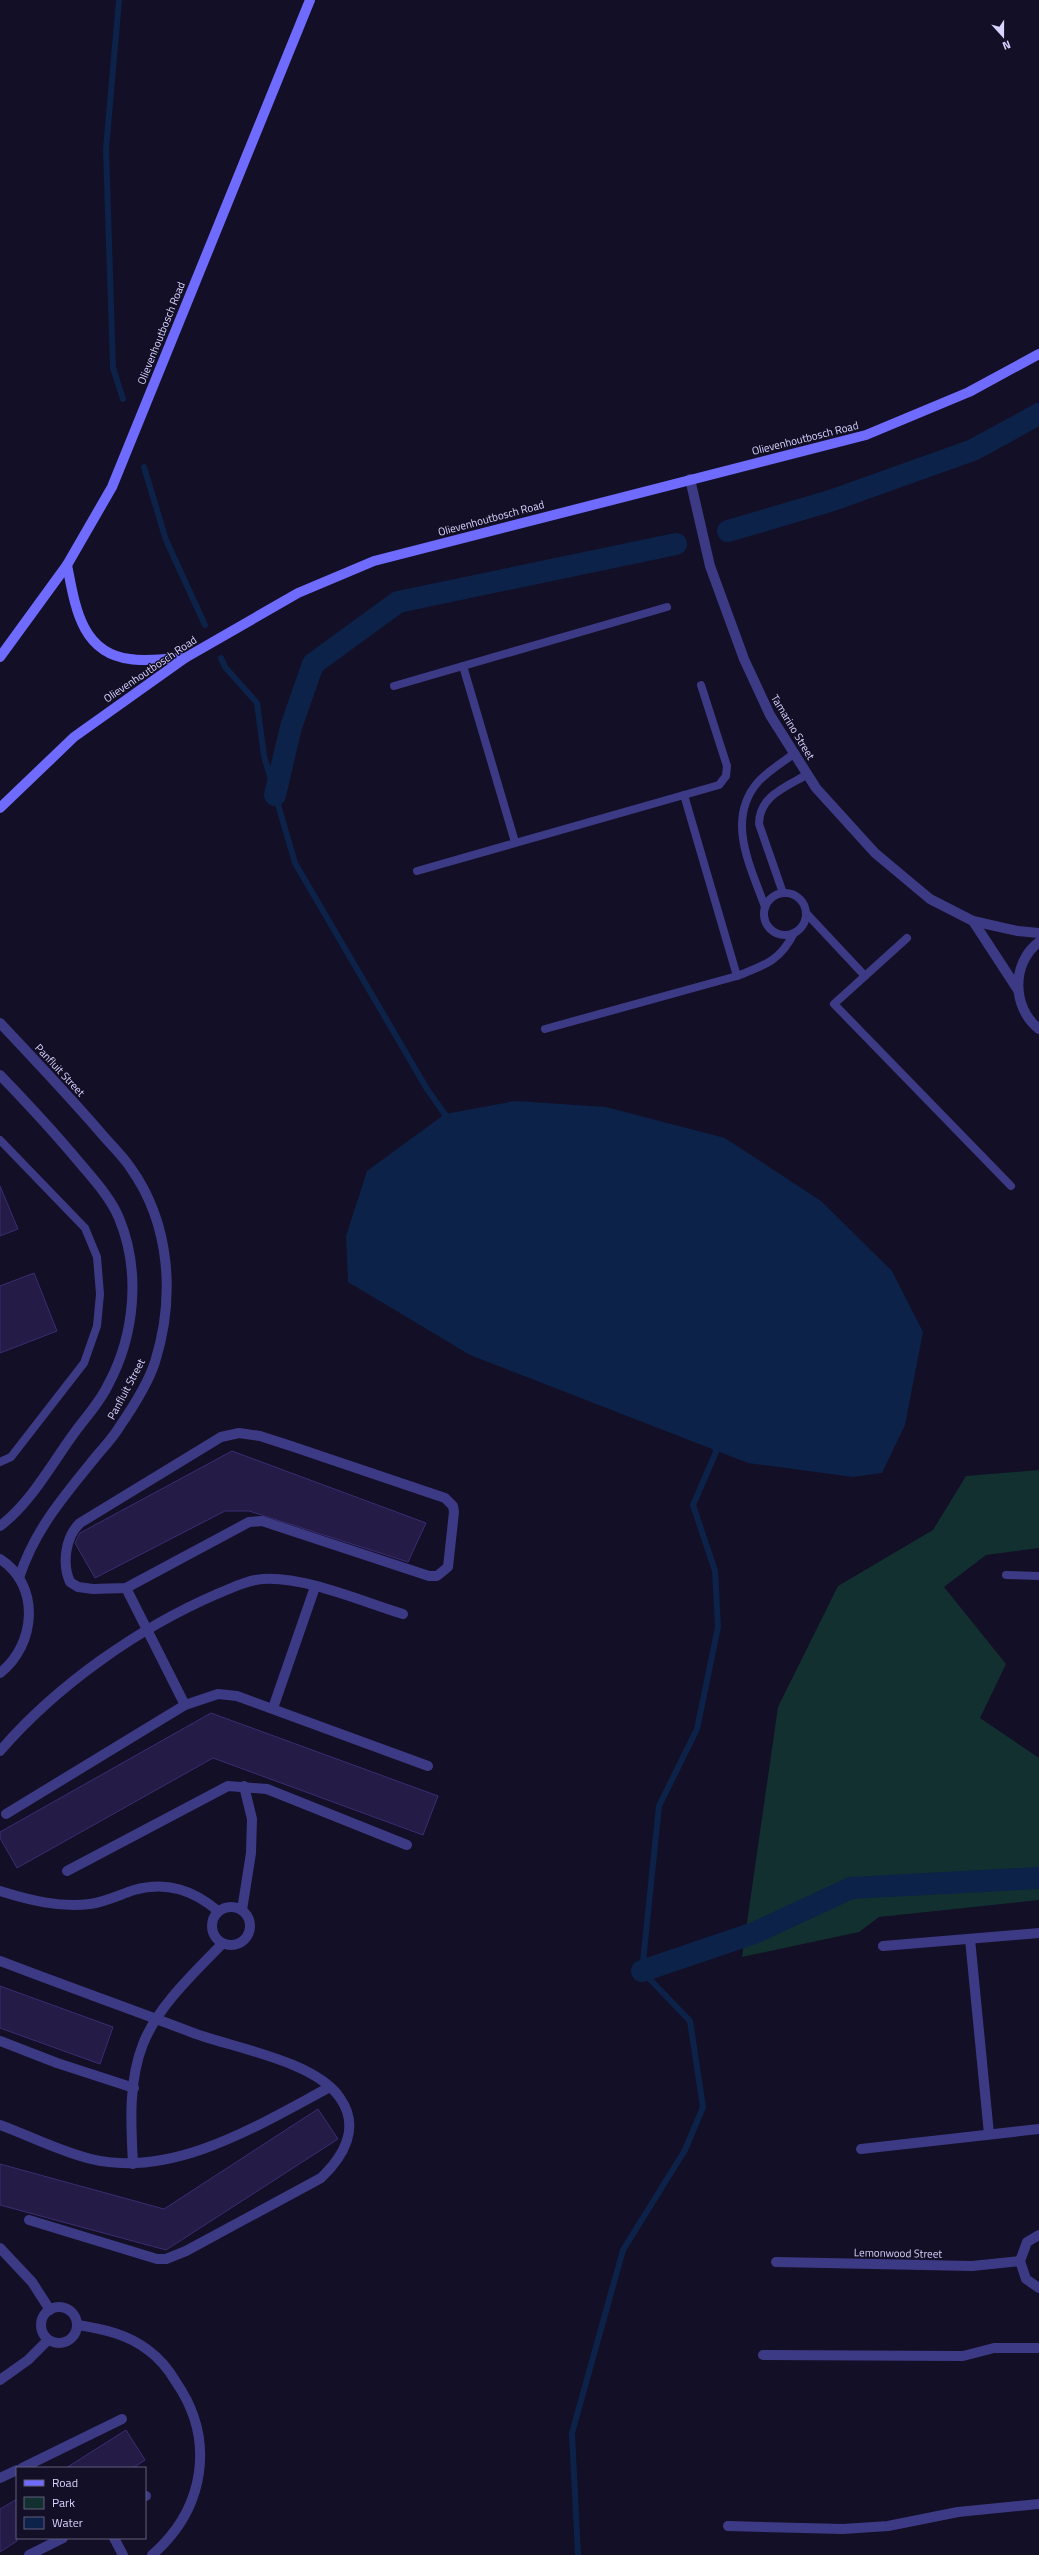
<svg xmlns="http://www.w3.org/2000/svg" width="1039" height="2555" font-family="'Titillium Web',sans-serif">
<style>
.green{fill:#12302f}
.water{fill:#0c2248}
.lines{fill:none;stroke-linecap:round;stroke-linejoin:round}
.stream{stroke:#0c2248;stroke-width:6}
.canal{stroke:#0c2248;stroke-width:22}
.building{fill:#241b47;stroke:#3b2d73}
.service{stroke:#3d3a85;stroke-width:8}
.minor{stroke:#3d3a85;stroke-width:10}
.secondary{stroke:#6f6bff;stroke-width:10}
.labels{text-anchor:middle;stroke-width:3;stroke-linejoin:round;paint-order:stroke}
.street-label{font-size:11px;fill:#d9d4ff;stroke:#130f26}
</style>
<rect width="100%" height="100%" fill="#130f26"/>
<polygon class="green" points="1039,1470 1039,1548 986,1555 944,1587 1006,1664 980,1718 1039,1758 1039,1900 879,1917 859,1932 742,1957 778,1707 838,1586 933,1530 966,1476"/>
<polygon class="water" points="515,1101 606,1107 725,1138 821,1201 892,1271 923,1332 905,1425 882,1473 853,1477 748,1463 470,1355 348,1282 346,1236 367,1171 445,1114"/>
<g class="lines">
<g class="stream">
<polyline points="119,0 106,149 113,368 123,399"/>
<polyline points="144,467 166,540 205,625"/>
<polyline points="221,658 225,667 257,703 264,756 295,863 427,1089 449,1120"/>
<polyline points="578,2555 572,2433 623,2250 685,2150 703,2107 690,2021 642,1971 659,1806 697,1729 718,1627 715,1571 693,1505 716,1452 715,1443"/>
</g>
<g class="canal">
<polyline points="728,531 830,501 973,450 1039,414"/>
<polyline points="275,795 291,727 313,664 398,602 676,544"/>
<polyline points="642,1971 754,1933 851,1888 1039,1878"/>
</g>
</g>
<g class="building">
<polygon points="0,1186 18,1229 0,1236"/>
<polygon points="34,1273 57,1331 0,1353 0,1286"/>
<polygon points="232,1451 426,1523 408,1562 249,1511 225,1511 95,1578 75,1543 80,1533"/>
<polygon points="211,1713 438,1796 423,1835 213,1758 17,1868 0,1838 0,1832"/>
<polygon points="0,1986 113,2027 100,2064 0,2028"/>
<polygon points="318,2109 338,2139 166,2250 0,2205 0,2164 164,2209"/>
<polygon points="126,2430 145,2460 133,2468 66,2468"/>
<polygon points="17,2499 17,2541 0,2552 0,2509"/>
</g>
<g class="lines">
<g class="service">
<polyline points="463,666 515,842"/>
<polyline points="394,686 667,607"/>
<polyline points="684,795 737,976"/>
<polyline points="417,871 719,785 726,776 727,766 701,685"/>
<path d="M783,893l-24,-69c0,-28 27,-37 49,-50"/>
<circle cx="785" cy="914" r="21"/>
<path d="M765,907c-14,-40 -40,-87 -7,-125 10,-11 25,-20 37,-29"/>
<polyline points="806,913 865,976"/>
<polyline points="907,938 834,1004 1011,1186"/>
<path d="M545,1029l192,-53c28,-11 43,-15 57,-43"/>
<polyline points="0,1140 85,1228 97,1257 100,1294 97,1326 84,1363 11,1457 0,1462"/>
<polyline points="1006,1575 1039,1576"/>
</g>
<g class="minor">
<polyline points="690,479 710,566 744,659 770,715 816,788 875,853 930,899 973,921 1018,931 1039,933"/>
<polyline points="973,921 1018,990"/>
<path d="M1039,942c-28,21 -27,66 0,87"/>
<path d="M0,1023c34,36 68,72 100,109 10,12 22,23 30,35 41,57 45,131 25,195 -7,22 -22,45 -35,64 -7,12 -17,22 -26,33 -31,38 -60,72 -75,119"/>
<path d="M0,1075c27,28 54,57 79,87 15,18 31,35 40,56 22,53 16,117 -11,167 -8,17 -22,32 -33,47 -23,31 -44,71 -75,94"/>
<path d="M239,1433l21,3 31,10 154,52 8,8 1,6 -6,55 -11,9h-8l-167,-55 -13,1 -123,66 -33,1 -15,-2 -8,-5c-8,-18 -5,-45 10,-59l141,-86z"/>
<path d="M0,1559c41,26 36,86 0,114"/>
<polyline points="126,1588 185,1705"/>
<polyline points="273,1708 315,1587"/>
<path d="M0,1751c56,-65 138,-123 217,-157 15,-6 30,-14 46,-15 41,-3 100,23 140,35"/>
<polyline points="6,1814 185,1705 218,1694 237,1696 428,1766"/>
<polyline points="67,1871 228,1786 267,1789 407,1845"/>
<path d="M0,1891c29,9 60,17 90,13 15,-2 29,-9 44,-14 33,-9 59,0 84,21"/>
<circle cx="231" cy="1926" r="19"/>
<polyline points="242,1910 251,1853 252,1819 244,1786"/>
<polyline points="970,1939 989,2134"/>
<polyline points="883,1946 1039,1933"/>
<path d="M0,1961c65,25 131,48 196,73 40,14 120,28 144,64 21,30 3,59 -19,80l-135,73 -20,8h-9l-128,-39"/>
<polyline points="0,2041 57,2063 134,2088"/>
<path d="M0,2125c30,11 61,27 91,34 83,20 169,-35 239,-72"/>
<polyline points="861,2149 1039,2129"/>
<path d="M133,2164c-2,-39 -5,-82 10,-120 15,-38 51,-71 79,-100"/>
<polyline points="1039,2235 1027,2242 1020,2261 1026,2279 1039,2288"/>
<polyline points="0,2248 32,2282 50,2310"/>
<polyline points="776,2262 972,2266 1020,2261"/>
<circle cx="59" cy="2325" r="18"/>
<path d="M78,2325c25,4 49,9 70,25 11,8 21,20 28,32 40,58 29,127 -24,173"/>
<polyline points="763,2355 963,2356 994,2348 1039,2348"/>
<polyline points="0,2380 28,2360 48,2340"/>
<polyline points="22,2468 122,2419"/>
<polyline points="0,2478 17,2470"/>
<polyline points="145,2496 146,2496"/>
<polyline points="728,2526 843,2529 888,2526 958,2512 1039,2504"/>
<polyline points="114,2538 123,2555"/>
<polyline points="29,2555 63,2538"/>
</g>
<g class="secondary">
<path d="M67,565c8,39 13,88 63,94 17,3 37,-1 55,-1"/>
<polyline points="0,657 67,565 112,487 310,0"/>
<polyline points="0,808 74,737 185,658 298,593 374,561 866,435 969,392 1039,354"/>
</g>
</g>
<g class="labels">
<g class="street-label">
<text transform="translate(161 333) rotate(-68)" y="4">Olievenhoutbosch Road</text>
<text transform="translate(805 438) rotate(-14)" y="4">Olievenhoutbosch Road</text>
<text transform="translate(491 518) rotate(-15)" y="4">Olievenhoutbosch Road</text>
<text transform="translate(150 669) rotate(-34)" y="4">Olievenhoutbosch Road</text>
<text transform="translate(793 727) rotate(59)" y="4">Tamarino Street</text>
<text transform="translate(60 1070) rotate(47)" y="4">Panfluit Street</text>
<text transform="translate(126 1389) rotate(-62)" y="4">Panfluit Street</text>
<text transform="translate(898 2253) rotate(1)" y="4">Lemonwood Street</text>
</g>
</g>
<rect x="16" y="2467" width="130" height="72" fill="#130f26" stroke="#625e7d"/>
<rect x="24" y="2480" width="20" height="6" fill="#6f6bff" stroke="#625e7d"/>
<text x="52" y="2487" font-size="12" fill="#d9d4ff">Road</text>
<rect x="24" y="2497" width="20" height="12" fill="#12302f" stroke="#625e7d"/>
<text x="52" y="2507" font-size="12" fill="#d9d4ff">Park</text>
<rect x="24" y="2517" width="20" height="12" fill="#0c2248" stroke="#625e7d"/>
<text x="52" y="2527" font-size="12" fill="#d9d4ff">Water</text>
<g transform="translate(1003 36) rotate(159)" stroke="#130f26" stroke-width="3" paint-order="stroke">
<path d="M0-3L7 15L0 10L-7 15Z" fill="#d9d4ff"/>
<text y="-6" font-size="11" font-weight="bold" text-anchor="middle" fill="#d9d4ff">N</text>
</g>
</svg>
